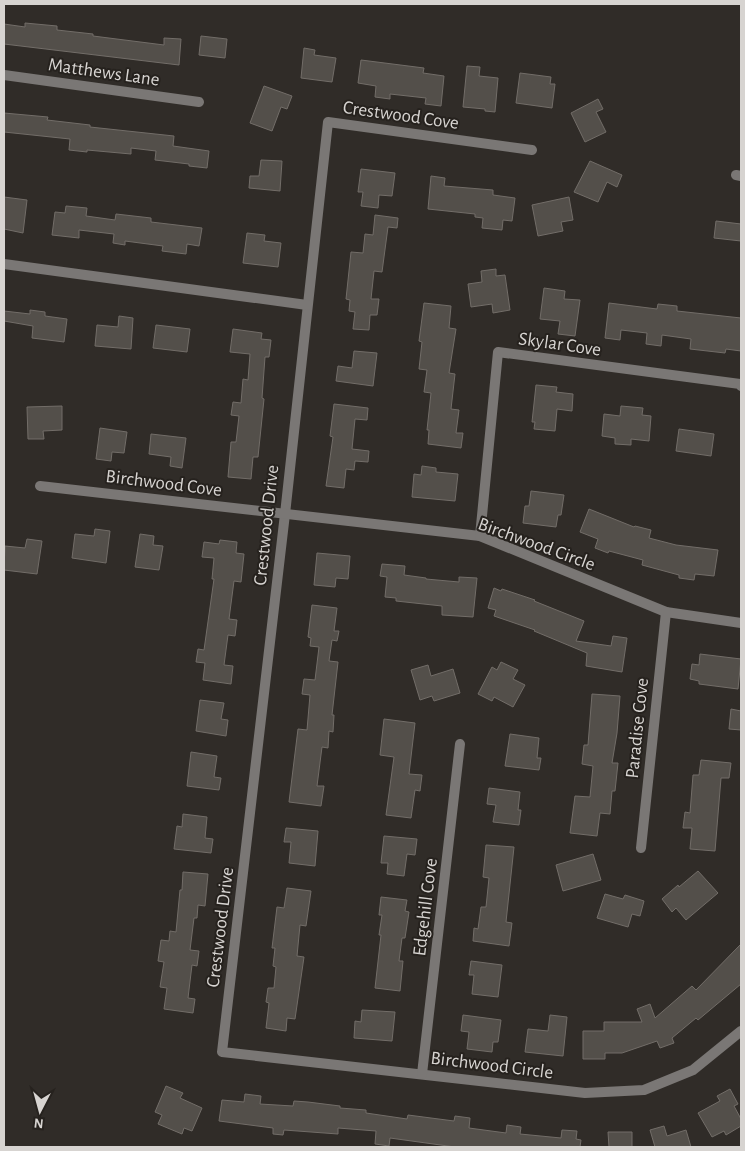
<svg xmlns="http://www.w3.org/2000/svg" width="745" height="1151" font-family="'Alegreya Sans',sans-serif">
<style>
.building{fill:#534f4a;stroke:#726d68}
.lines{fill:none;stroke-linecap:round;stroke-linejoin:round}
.minor{stroke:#7a7775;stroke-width:10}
.labels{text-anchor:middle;stroke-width:4;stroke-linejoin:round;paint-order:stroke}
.street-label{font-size:19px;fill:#d7d4d1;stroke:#26221e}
</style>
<rect width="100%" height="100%" fill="#302c28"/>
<g class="building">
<polygon points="25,23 57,26 57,30 93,34 93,36 164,45 164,38 181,39 179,65 4,44 4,24 25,27"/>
<polygon points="201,36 227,39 225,58 199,55"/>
<polygon points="304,48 315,50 314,55 336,58 332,82 301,78"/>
<polygon points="361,60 424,68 423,73 444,76 441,106 425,104 426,98 390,94 390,99 375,97 376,86 358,83"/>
<polygon points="467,66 480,67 479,76 498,78 495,112 485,111 485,109 463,107"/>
<polygon points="520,73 551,77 550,84 555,84 552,108 516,103"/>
<polygon points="264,86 292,96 287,109 281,107 272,131 250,123"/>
<polygon points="598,99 603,109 596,112 606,132 585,142 571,113"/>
<polygon points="4,113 48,117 47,120 90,125 90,127 174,136 173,146 209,151 207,168 189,166 189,164 155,160 156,151 131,148 131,154 87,150 87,152 69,150 70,139 4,132"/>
<polygon points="261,160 282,161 280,191 249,188 250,176 259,176"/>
<polygon points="590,161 622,175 617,187 607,182 598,202 574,192"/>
<polygon points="361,169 395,173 392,196 379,195 378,208 361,206 363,192 358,192"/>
<polygon points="431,176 445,178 444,186 493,190 493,195 515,198 512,221 503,220 502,230 482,228 483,218 475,217 475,214 428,209"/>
<polygon points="4,197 27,200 23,233 4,229"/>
<polygon points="569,197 573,220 561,222 563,231 538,236 532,205"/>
<polygon points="66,206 87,208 86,216 115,220 116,214 151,218 151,222 202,228 199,246 187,244 186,254 162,251 163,246 125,241 125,245 113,243 114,234 79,230 79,238 52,235 55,212 65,213"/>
<polygon points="375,215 398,218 397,228 388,227 382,272 374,271 371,299 379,299 377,315 370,315 369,330 353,329 355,312 349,311 350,300 346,299 351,252 363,253 365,234 373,235"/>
<polygon points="716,221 741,224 741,241 714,238"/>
<polygon points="247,233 265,235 264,241 281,243 278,267 243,263"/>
<polygon points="496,269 496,276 505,275 510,310 493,313 492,304 471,307 468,284 482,282 481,271"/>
<polygon points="544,288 565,291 564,299 580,300 575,336 558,334 560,321 540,319"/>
<polygon points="424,303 451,306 449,328 456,329 449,373 455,374 451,409 459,410 456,433 463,433 461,448 428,444 429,430 427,430 431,393 424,392 427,370 419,369 422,342 419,341"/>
<polygon points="609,303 657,309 658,304 677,306 677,311 741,318 741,351 726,349 725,353 690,349 691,339 662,335 661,346 646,344 647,333 621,330 620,340 605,338"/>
<polygon points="30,310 45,312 45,316 67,319 64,342 32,338 33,326 4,321 4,311 30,314"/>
<polygon points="119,316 133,318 131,349 95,346 97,325 118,327"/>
<polygon points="156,325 190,329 187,352 153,348"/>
<polygon points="233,329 262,333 261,339 271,340 269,357 265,357 262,398 264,399 258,457 253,457 251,479 228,477 231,442 236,442 239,416 231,415 233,402 241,403 243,379 248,380 250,354 230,352"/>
<polygon points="354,351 377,353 373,386 336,381 338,366 352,368"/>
<polygon points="536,385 557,387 556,392 573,394 572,411 557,409 555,431 534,429 535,422 532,422"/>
<polygon points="334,404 368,408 367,420 355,419 352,449 369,451 368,462 355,461 354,470 346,469 344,488 326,486 333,437 330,436"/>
<polygon points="62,406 62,430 43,431 44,439 28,439 27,407"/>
<polygon points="621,406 643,408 642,415 651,416 649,441 631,439 631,445 615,444 615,438 602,436 604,414 620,416"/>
<polygon points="100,428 127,432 124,453 112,452 111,461 96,459"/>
<polygon points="679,429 714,434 711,456 676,451"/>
<polygon points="151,434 186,438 182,468 170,466 171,457 149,454"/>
<polygon points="422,466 436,468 436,472 458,474 455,501 412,497 414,474 421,475"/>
<polygon points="531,491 564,495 561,515 558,515 556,527 523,523 525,506 529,506"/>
<polygon points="589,509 634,527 635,526 651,530 649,538 676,545 718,550 714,576 695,574 694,580 679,578 679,575 642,565 643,560 609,551 608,553 595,548 598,539 580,532"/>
<polygon points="95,529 110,531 106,563 72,558 75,534 94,536"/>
<polygon points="140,534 154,536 153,545 163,546 159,570 135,567"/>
<polygon points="27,539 42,541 37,574 4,570 5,546 25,548"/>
<polygon points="220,540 237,542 236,553 244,554 241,582 234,581 229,619 237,620 235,636 228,635 224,665 233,666 231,684 203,680 205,663 196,662 198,649 204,650 214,579 212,579 214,558 202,557 204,542 219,544"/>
<polygon points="317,553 350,556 348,579 336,578 335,587 314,585"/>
<polygon points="382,564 405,566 404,575 426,578 426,579 459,582 459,577 477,578 473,617 442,615 442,606 396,601 396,598 385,597 387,577 380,576"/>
<polygon points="494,588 501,591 502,589 535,600 534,601 584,621 576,641 611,646 613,636 627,638 622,672 586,666 587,653 534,631 535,630 494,616 496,610 488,608"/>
<polygon points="312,605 337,608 334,631 339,631 337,641 332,640 329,661 338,662 332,715 334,715 333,732 329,731 328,748 322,747 317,786 324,786 321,806 289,802 298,729 307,730 310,695 302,694 304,679 315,680 319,647 310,646 311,638 308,637"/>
<polygon points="700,654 741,659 738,689 699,684 699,681 690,679 692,664 699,665"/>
<polygon points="501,662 518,670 513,679 525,685 513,707 494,697 492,701 478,694 492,667 497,670"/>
<polygon points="428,665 431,676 453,669 460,693 434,701 432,696 420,700 411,670"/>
<polygon points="592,694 620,696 617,733 612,763 618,763 615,791 612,791 610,814 600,813 597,836 570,833 575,796 590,797 593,766 582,764 584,745 588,745"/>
<polygon points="200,700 224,703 221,719 228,720 226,736 196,731"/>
<polygon points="731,709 741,711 741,730 729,729"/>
<polygon points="384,719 415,723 409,774 422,775 420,791 415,790 411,818 386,815 394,757 380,755"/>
<polygon points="510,734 539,738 537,758 541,758 539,770 505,766"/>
<polygon points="191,752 217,756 214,777 221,778 219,790 187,786"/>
<polygon points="701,760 731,763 729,778 721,778 715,851 690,849 692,828 683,828 685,812 690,813 693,775 699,775"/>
<polygon points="489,788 520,792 518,810 521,810 519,825 493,822 496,805 487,804"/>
<polygon points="183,814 207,817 205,838 213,839 211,853 174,849 177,826 182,827"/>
<polygon points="286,828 318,831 315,866 289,863 291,842 284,842"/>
<polygon points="384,836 417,839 415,855 407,854 404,876 387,874 388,863 381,863"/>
<polygon points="486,845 514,847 506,922 512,923 509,946 473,941 474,928 478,929 481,907 486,907 489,878 483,877"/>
<polygon points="593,854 601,880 563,891 556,865"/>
<polygon points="698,871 718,893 686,920 676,908 672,912 662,899 678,885 679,887"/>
<polygon points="183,872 208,874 205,906 198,905 197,918 194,918 190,950 199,951 197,966 192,965 188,998 195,999 193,1013 164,1009 167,988 160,987 164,962 158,961 161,940 169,941 170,931 176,932 180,890 182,890"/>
<polygon points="287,888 311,891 306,926 300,925 297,956 304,957 295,1019 287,1018 286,1031 266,1028 269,1003 266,1002 268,988 274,988 276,967 273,966 275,948 272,948 277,907 284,908"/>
<polygon points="605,894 623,899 625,895 644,901 640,916 632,914 628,927 597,918"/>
<polygon points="381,897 407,900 405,911 409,912 405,938 402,938 399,961 403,961 400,991 375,988 381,935 379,935 382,915 379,915"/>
<polygon points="741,944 741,984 698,1020 696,1018 672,1038 674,1043 660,1048 657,1041 622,1053 605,1053 605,1059 583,1059 583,1031 604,1031 604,1022 642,1022 637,1009 650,1004 655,1018 692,986 696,990"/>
<polygon points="471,961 502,965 498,997 472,994 474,975 469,975"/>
<polygon points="362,1010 395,1012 392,1041 354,1038 355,1021 361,1022"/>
<polygon points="463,1015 501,1020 498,1042 493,1042 492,1052 467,1049 469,1032 461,1031"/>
<polygon points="550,1015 567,1017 563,1056 525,1052 528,1029 548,1031"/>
<polygon points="166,1086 183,1093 180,1098 202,1108 192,1131 184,1128 182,1134 158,1124 162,1115 155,1112"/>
<polygon points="730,1089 738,1104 734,1106 741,1119 741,1126 726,1135 724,1131 712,1137 698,1113 720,1101 717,1096"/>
<polygon points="245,1094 261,1096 260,1104 293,1106 294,1101 308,1102 340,1106 340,1108 366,1110 366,1113 407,1119 408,1115 454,1121 455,1116 470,1118 469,1128 506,1133 507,1125 521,1127 520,1134 561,1138 562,1130 577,1131 576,1139 581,1140 580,1147 455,1147 390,1138 389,1146 375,1144 376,1131 338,1128 338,1134 284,1130 283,1135 273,1134 273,1128 219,1121 222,1100 244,1102"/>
<polygon points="664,1126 667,1136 686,1130 691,1147 655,1147 650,1130"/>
<polygon points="608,1132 632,1132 632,1147 609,1147"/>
</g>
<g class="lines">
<g class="minor">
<polyline points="4,75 199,102"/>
<polyline points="532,150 328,122 285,514 222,1052 585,1093 644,1090 693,1070 741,1031"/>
<polyline points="736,175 741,176"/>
<polyline points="4,264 307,305"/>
<polyline points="40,486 480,536 666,612 741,623"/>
<polyline points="480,536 498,352 740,384 741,386"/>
<polyline points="641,848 666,612"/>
<polyline points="422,1074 460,744"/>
</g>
</g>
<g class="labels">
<g class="street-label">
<text transform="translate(104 71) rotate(8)" y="7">Matthews Lane</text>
<text transform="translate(401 114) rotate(8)" y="7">Crestwood Cove</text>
<text transform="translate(560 343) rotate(8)" y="7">Skylar Cove</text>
<text transform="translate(164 482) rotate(7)" y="7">Birchwood Cove</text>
<text transform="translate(265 525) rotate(-84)" y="7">Crestwood Drive</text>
<text transform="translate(537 543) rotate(20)" y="7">Birchwood Circle</text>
<text transform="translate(636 728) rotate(-84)" y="7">Paradise Cove</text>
<text transform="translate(424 907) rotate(-83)" y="7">Edgehill Cove</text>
<text transform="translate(219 927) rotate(-83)" y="7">Crestwood Drive</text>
<text transform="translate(492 1064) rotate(7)" y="7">Birchwood Circle</text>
</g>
</g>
<rect width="745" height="1151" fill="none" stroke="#d7d4d1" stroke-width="10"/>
<g transform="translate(40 1111) rotate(186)" stroke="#26221e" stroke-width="4" paint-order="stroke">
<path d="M0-4L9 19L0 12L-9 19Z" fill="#d7d4d1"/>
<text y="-8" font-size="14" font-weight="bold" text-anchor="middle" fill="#d7d4d1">N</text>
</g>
</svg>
